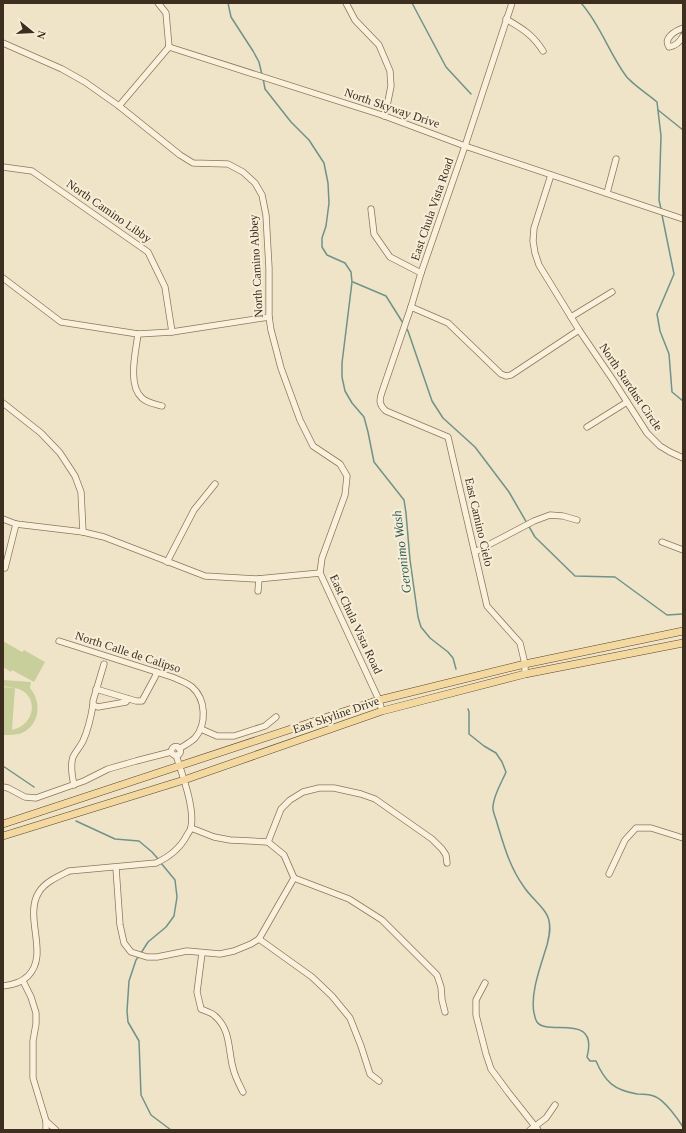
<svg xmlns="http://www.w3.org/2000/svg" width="686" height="1133" font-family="Georgia,serif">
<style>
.pitch{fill:#c9cf9b;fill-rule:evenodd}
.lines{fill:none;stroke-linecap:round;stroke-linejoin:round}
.stream{stroke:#6f938a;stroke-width:1.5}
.minor-casing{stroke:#8d765c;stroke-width:7}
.major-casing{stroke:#5b4430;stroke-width:8}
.minor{stroke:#faf1dc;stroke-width:5.5}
.major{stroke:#f3d9a0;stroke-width:7}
.labels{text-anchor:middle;stroke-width:4;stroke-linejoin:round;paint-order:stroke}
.street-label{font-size:12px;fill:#3d2e20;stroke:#f7eed8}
.water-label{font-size:13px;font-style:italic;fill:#2f5d5a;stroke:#f7eed8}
</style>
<rect width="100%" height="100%" fill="#f0e4c8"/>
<g class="pitch">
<polygon points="3,641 22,652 24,650 45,662 34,682 12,670 11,672 3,667"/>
<path d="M3,680l28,2 -1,6c13,15 9,40 -11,46 -6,1 -11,1 -16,1v-48l12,1 -12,-2zM15,688c23,4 23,36 -3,42z"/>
</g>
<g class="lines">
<g class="stream">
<polyline points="228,3 231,17 253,51 259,62 262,75"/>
<polyline points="412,3 446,67 471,94"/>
<path d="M581,3c19,21 28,50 45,73 6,8 23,19 31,26l4,34 -2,64 2,9"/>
<polyline points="263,78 265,89 291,122 309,140 324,163 328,183 329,203 326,226 322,238 322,247 327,255 345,263 351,272 352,282 342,363 342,377 345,391 352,403 364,417 368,432 374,462 404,500 406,513 410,560 418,617 421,627 430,638 448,652 453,658 456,669"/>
<polyline points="658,110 683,130"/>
<polyline points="662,215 674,274 657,314 660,331 669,354 672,392 683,401"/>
<polyline points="353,282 386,296 403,323"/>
<polyline points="406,328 408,331 432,401 443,418 475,447 509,492 535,537 575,576 615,577 667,615 683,614"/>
<path d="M468,709l1,3v22l15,12 12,7 6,9 4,10c-4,10 -12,22 -13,34 -1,5 3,12 4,17 7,23 13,45 27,64 7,11 23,22 25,34 2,9 0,16 -2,24 -6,20 -17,48 -13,68 1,3 1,7 3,9 10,15 62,-11 50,35l3,4h6c9,21 18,29 41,33 6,0 14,0 19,3 9,4 22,22 27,30"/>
<polyline points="3,766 34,787"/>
<polyline points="76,821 115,839 139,841 152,852 159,860"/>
<polyline points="141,953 148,942 166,927 174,916 177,897 175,880 161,863"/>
<polyline points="139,956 136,960 129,981 127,1011 128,1022 139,1041 141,1095 151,1115 171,1130"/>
</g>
<g class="minor-casing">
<g id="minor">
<polyline points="158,3 166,13 169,47"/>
<polyline points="346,3 355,20 379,45 390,71 391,86 388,101 384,116"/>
<path d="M512,3l-47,143 -44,127 -10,34 -29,85c-3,8 -3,13 4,19l62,26 39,169 33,37 5,21v10"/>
<path d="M506,19c17,10 27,16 37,32"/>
<path d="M683,28c-8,3 -20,10 -14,19 7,-1 11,-5 14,-11"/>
<polyline points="3,43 62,69 85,82 119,106 180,155 193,163 228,164 243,172 255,183 262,195 266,215 269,268 269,317 271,330 281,368 300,420 313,446 340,464 347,476 345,495 322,558 320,573 379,700 382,711"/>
<polyline points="169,47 382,115 465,146 683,219"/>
<polyline points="119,106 169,47"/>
<polyline points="3,167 32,171 148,252 165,287 172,332"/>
<polyline points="551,175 534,228 533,241 535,253 539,265 579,330 613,380 647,433 660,446 670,452 683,458"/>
<polyline points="607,193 616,159"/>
<polyline points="371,209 374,234 390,257 421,273"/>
<polyline points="3,278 61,322 138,334 172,332 269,317"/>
<polyline points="411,307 448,323 501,374 506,376 511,375 579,330"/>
<polyline points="571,317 612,292"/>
<path d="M138,334c-2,17 -11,51 4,64 5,5 13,6 20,8"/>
<polyline points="3,403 41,433 60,453 75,476 81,492 83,532"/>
<polyline points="587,427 627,402"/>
<polyline points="3,519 16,524 83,532 104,537 205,576 257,579 320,573"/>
<polyline points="662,542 683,550"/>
<polyline points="475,552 534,521 550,515 563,516 577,520"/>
<polyline points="167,562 194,510 215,484"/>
<polyline points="5,568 16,524"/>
<polyline points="258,591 259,579"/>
<path d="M59,641l113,36c7,3 14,5 20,10 14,12 15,37 3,51 -4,4 -10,7 -16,11"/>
<polyline points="96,689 136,701 142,701 155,677 157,672"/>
<polyline points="93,705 98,707 126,702 128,699"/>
<polyline points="201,729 217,736 234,736 265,726 276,717"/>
<circle cx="176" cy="751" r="4.5"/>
<path d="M74,785c-2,-9 -4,-19 -1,-28 3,-6 7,-10 10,-16 5,-11 8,-24 10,-36v-4l11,-37"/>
<polyline points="3,787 8,788 25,797 36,798 84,781 108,769 136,761 171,752"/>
<polyline points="191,828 214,837 230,840 268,842 284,855 294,878"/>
<polyline points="268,842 281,809 290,800 303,792 319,788 334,788 361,794 375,799 432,839 442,849 446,855 447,863"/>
<polyline points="116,868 120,925 124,943 131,952 147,957 157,957 187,951 220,954 234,951 251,944 259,939 294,878"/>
<polyline points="609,874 625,840 636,828 651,828 683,838"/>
<polyline points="294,878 349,899 382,920 437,975 441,987 442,1000 445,1012"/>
<polyline points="259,939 312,977 332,996 350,1018 361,1046 370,1074 379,1081"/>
<path d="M202,953l-5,39 4,17c4,2 10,3 14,7 16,14 13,34 18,52 2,9 6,16 10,24"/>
<polyline points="23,981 31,997 36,1013 36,1024 33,1041 33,1078 46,1121 46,1130"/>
<polyline points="485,983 476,1000 476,1015 486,1054 491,1069 508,1092 538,1130"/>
<path d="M3,986c10,-1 18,-3 25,-10 22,-22 -5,-59 11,-84 6,-10 20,-16 30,-21l87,-8c13,-6 24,-14 31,-28 1,-2 4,-5 4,-8 4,-19 -9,-53 -15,-72"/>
<polyline points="46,1121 56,1130"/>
<polyline points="530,1130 546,1118 555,1105"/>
</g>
</g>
<g class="major-casing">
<g id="major">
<polyline points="3,824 379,700 525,664 683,631"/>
<polyline points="3,836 184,780 382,711 525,674 683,643"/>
</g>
</g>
<use href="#minor" class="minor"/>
<use href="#major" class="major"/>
</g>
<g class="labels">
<g class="street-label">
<text transform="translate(392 108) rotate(19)" y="4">North Skyway Drive</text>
<text transform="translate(432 209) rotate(-71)" y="4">East Chula Vista Road</text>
<text transform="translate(109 211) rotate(35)" y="4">North Camino Libby</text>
<text transform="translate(256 266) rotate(-93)" y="4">North Camino Abbey</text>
<text transform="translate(631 387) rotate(56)" y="4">North Stardust Circle</text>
<text transform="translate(479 522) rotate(77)" y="4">East Camino Cielo</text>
<text transform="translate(356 624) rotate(65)" y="4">East Chula Vista Road</text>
<text transform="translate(128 652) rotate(18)" y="4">North Calle de Calipso</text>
<text transform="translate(336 715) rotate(-19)" y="4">East Skyline Drive</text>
</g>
<g class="water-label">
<text transform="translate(401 552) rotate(-97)" y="5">Geronimo Wash</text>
</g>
</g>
<rect width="686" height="1133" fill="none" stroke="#3d2e20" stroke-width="8"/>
<g transform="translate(32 32) rotate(108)" stroke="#f7eed8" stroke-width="3" paint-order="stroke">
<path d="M0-3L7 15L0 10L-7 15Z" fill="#3d2e20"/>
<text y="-6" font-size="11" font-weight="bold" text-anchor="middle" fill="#3d2e20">N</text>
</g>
</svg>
